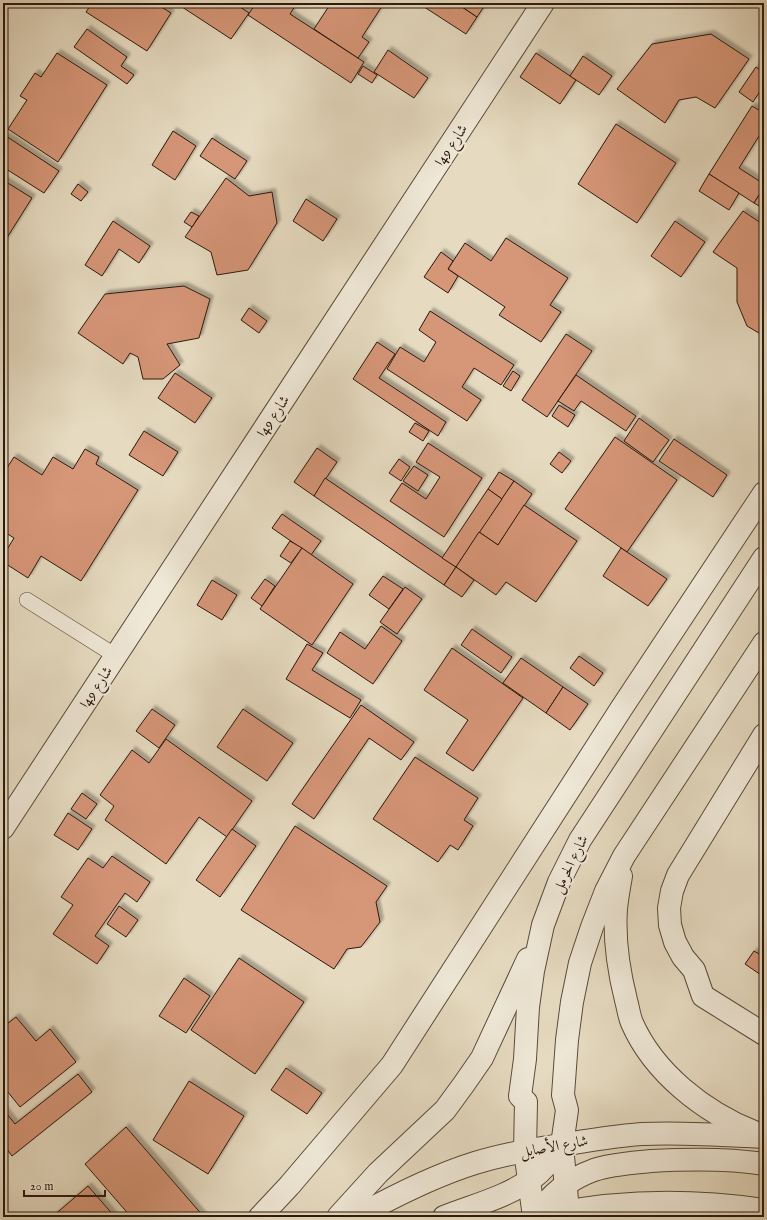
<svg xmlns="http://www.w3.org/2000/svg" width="767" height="1220" font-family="'IM FELL English',Amiri,serif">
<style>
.building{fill:#d69678;stroke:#2c190d;filter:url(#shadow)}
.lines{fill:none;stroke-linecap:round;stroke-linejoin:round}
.service-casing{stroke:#5a4a3a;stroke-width:16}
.minor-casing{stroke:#5a4a3a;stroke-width:24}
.tertiary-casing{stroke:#5a4a3a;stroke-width:24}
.service{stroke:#efe8d7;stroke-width:15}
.minor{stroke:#efe8d7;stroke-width:22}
.tertiary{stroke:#efe8d7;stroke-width:22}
.labels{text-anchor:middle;stroke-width:4;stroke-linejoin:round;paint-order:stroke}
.street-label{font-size:15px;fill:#2c190d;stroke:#efe8d7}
</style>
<defs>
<filter id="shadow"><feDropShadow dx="3.5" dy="-3.5" stdDeviation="1" flood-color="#0004"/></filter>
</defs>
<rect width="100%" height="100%" fill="#e6dbc1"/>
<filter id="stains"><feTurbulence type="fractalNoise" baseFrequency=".005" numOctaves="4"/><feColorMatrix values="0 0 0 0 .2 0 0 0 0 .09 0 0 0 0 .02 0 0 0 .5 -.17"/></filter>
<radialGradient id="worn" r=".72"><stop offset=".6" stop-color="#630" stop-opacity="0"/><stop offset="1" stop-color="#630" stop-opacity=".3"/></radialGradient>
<g class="building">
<polygon points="92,3 155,3 171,13 147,51 86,12"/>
<polygon points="176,3 234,3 249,13 231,39"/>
<polygon points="256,3 297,3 290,14 364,62 351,83 248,15"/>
<polygon points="331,3 384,3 362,37 369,42 358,58 314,29"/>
<polygon points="418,3 456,3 477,17 466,34"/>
<polygon points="463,3 483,3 485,5 477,17 461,6"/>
<polygon points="87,29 127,57 121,66 134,75 127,84 74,47"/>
<polygon points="711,34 749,59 715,108 696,97 679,100 665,123 617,89 652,44"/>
<polygon points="388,50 428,78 414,98 374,72"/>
<polygon points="57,53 107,85 58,162 8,129 27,100 20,96 35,73 41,77"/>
<polygon points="536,53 576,80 560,104 520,77"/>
<polygon points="583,56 612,76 599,95 570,76"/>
<polygon points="363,66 377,75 372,83 358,74"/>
<polygon points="756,67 764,73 764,85 753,102 739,92"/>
<polygon points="752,106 764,113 764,128 739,168 764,184 764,187 754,203 709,174"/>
<polygon points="616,124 676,163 637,223 578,184"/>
<polygon points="173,131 196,146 175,180 152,165"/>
<polygon points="6,136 59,171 44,193 3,167 3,140"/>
<polygon points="212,138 247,161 235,179 200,156"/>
<polygon points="709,174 739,193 729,210 699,191"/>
<polygon points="226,178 249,196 272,192 277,223 248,270 217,275 211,252 185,237"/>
<polygon points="3,180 32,198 3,244"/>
<polygon points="78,184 88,192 81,201 71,194"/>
<polygon points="764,187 764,209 754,203"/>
<polygon points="306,199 337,219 323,241 293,221"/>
<polygon points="743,211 764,225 764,336 747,326 737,302 737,268 713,252"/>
<polygon points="191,212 199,216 192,227 184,222"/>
<polygon points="113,221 150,246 139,263 119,249 102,276 85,265"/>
<polygon points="675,221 705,242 681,277 651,256"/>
<polygon points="506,238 568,278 550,305 561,312 541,342 499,315 505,307 448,269 465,243 491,261"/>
<polygon points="441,252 453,261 448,269 458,276 448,293 424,277"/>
<polygon points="184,286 210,299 199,338 167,344 180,365 163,379 143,379 138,357 130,353 123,364 78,333 105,294"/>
<polygon points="249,308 267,321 259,333 241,320"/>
<polygon points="430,311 514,365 501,385 474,368 462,387 481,400 467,421 387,369 400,347 424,362 436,342 419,330"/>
<polygon points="566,334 592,351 547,417 522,400"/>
<polygon points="377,342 395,354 379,378 446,422 438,436 353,379"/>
<polygon points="513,371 520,376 511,391 503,386"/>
<polygon points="175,373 212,398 195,423 158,398"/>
<polygon points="576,375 636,416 626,431 581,401 574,411 558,401"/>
<polygon points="559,405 575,415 568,427 552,416"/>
<polygon points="639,418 669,440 653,462 624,441"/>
<polygon points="415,423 429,431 423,441 409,432"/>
<polygon points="144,431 178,452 163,476 129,455"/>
<polygon points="615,437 677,480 627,552 565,509"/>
<polygon points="674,439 727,475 713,497 659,461"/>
<polygon points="428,443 482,478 444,537 390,501 402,483 426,499 440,477 416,462"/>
<polygon points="317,448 337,462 314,496 294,482"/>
<polygon points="85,449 99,457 96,464 138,490 81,581 41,556 28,578 3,562 3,556 14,538 3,531 3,474 14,457 42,475 53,457 73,469"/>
<polygon points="559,452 571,461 562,473 550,464"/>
<polygon points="399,459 410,467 401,481 389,473"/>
<polygon points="414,466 428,475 418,491 403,481"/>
<polygon points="499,472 514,481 502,499 488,489"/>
<polygon points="325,478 456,567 444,585 314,496"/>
<polygon points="514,481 532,494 498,545 479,532"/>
<polygon points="488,489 502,499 456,567 442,558"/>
<polygon points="524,505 577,541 536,602 506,582 496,595 456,567 479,532 498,545"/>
<polygon points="282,514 321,541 311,555 272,528"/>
<polygon points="290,541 302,548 291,563 280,556"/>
<polygon points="302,548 353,584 312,645 260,609"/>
<polygon points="621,548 667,579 648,606 603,576"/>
<polygon points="456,567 474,580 462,597 444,585"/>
<polygon points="383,576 403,589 389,609 369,595"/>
<polygon points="265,579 275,586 262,606 251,598"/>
<polygon points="212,580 237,595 222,620 197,605"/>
<polygon points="405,587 422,599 397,634 380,622"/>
<polygon points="381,626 402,641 373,684 327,653 340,632 365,649"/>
<polygon points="472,629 512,657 501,673 461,645"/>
<polygon points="307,644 323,653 312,670 361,700 350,718 286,679"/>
<polygon points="452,648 523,698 473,771 446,753 468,720 424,690"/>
<polygon points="579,656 603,673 594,686 570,668"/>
<polygon points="521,658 563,687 546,713 503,683"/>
<polygon points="563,687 588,704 570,730 546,713"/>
<polygon points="361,705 414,742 401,760 369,738 314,819 292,804"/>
<polygon points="152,709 175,725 159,748 136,731"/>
<polygon points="243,709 293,743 267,781 217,747"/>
<polygon points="166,739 252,801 227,837 199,817 166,864 105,820 114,806 100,795 132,750 149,763"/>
<polygon points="415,757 478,798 464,820 473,826 458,850 450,845 438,862 373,819"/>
<polygon points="82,793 97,804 86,819 71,809"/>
<polygon points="68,813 92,829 78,850 54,835"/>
<polygon points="295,826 387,886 376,902 380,922 361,947 347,949 334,969 241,910"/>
<polygon points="232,829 256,846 220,897 196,880"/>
<polygon points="112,856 150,882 137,902 125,893 95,936 109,946 97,964 53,934 73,905 61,897 88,858 103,868"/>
<polygon points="119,906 138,920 126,937 107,924"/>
<polygon points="754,951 764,957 764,977 745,964"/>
<polygon points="239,958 304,1002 255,1074 191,1030"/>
<polygon points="184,978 210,996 186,1033 159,1016"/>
<polygon points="16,1017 36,1041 50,1029 76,1062 20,1107 3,1086 3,1027"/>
<polygon points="286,1068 322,1093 307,1114 271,1090"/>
<polygon points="78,1074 92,1092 12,1156 3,1144 3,1109 15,1124"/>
<polygon points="189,1081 244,1116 208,1174 153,1140"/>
<polygon points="126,1127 204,1217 131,1217 85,1164"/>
<polygon points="88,1186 115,1217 52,1217"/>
</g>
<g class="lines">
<g class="service-casing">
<polyline id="service" points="27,600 116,656"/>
</g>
<g class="minor-casing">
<g id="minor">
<polyline points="764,735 678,875 672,891 669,908 670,925 675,942 683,957 694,970 703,996 764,1034"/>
<polyline points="3,828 543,3"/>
<polyline points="260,1217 289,1186 392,1065 621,709 764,493"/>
</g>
</g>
<g class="tertiary-casing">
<g id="tertiary">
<path d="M621,876c-2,11 -4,22 -5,33 -2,29 3,63 10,91 2,7 3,16 6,23 22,50 72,89 122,109"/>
<polyline points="568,1211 562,1145 567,1110 563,1095 567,1040 572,1002 580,963 592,927 606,891 624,856 764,643"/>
<path d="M554,1214c69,-14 141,-14 210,-4"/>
<polyline points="338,1217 378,1173 445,1110 464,1084 482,1058 528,959"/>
<path d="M356,1217c38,-21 77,-41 119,-54 26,-8 53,-13 80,-17 29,-5 58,-10 87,-12 41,-2 82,1 122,3"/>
<path d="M444,1217c30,-12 64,-20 90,-40 12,-9 20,-21 28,-32"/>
<polyline points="534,1217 525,1151 526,1102 520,1096 525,1059 528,1007 533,971 543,925 559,882 580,840 764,558"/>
<path d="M535,1217c14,-21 34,-38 59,-47 18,-6 38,-7 57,-9 37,-2 76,-3 113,3"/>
</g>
</g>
<use href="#service" class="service"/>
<use href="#minor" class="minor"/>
<use href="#tertiary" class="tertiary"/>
</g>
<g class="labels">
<g class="street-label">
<text transform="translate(451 145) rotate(-57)" y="5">شارع 49ا</text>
<text transform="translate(273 416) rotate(-57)" y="5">شارع 49ا</text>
<text transform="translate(96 687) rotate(-57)" y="5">شارع 49ا</text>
<text transform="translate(570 864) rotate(-64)" y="5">شارع الحرمل</text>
<text transform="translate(554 1146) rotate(-10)" y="5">شارع الأصايل</text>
</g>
</g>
<rect width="767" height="1220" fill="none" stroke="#e6dbc1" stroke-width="16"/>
<rect x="4" y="4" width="759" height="1212" fill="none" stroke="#2c190d" stroke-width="2"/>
<rect x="8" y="8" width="751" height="1204" fill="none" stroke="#2c190d"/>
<path d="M24 1190v6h81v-6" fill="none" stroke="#2c190d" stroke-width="2"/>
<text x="30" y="1190" font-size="12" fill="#2c190d" stroke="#efe8d7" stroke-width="3" paint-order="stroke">20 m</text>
<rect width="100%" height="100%" filter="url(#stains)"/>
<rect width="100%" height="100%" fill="url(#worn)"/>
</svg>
